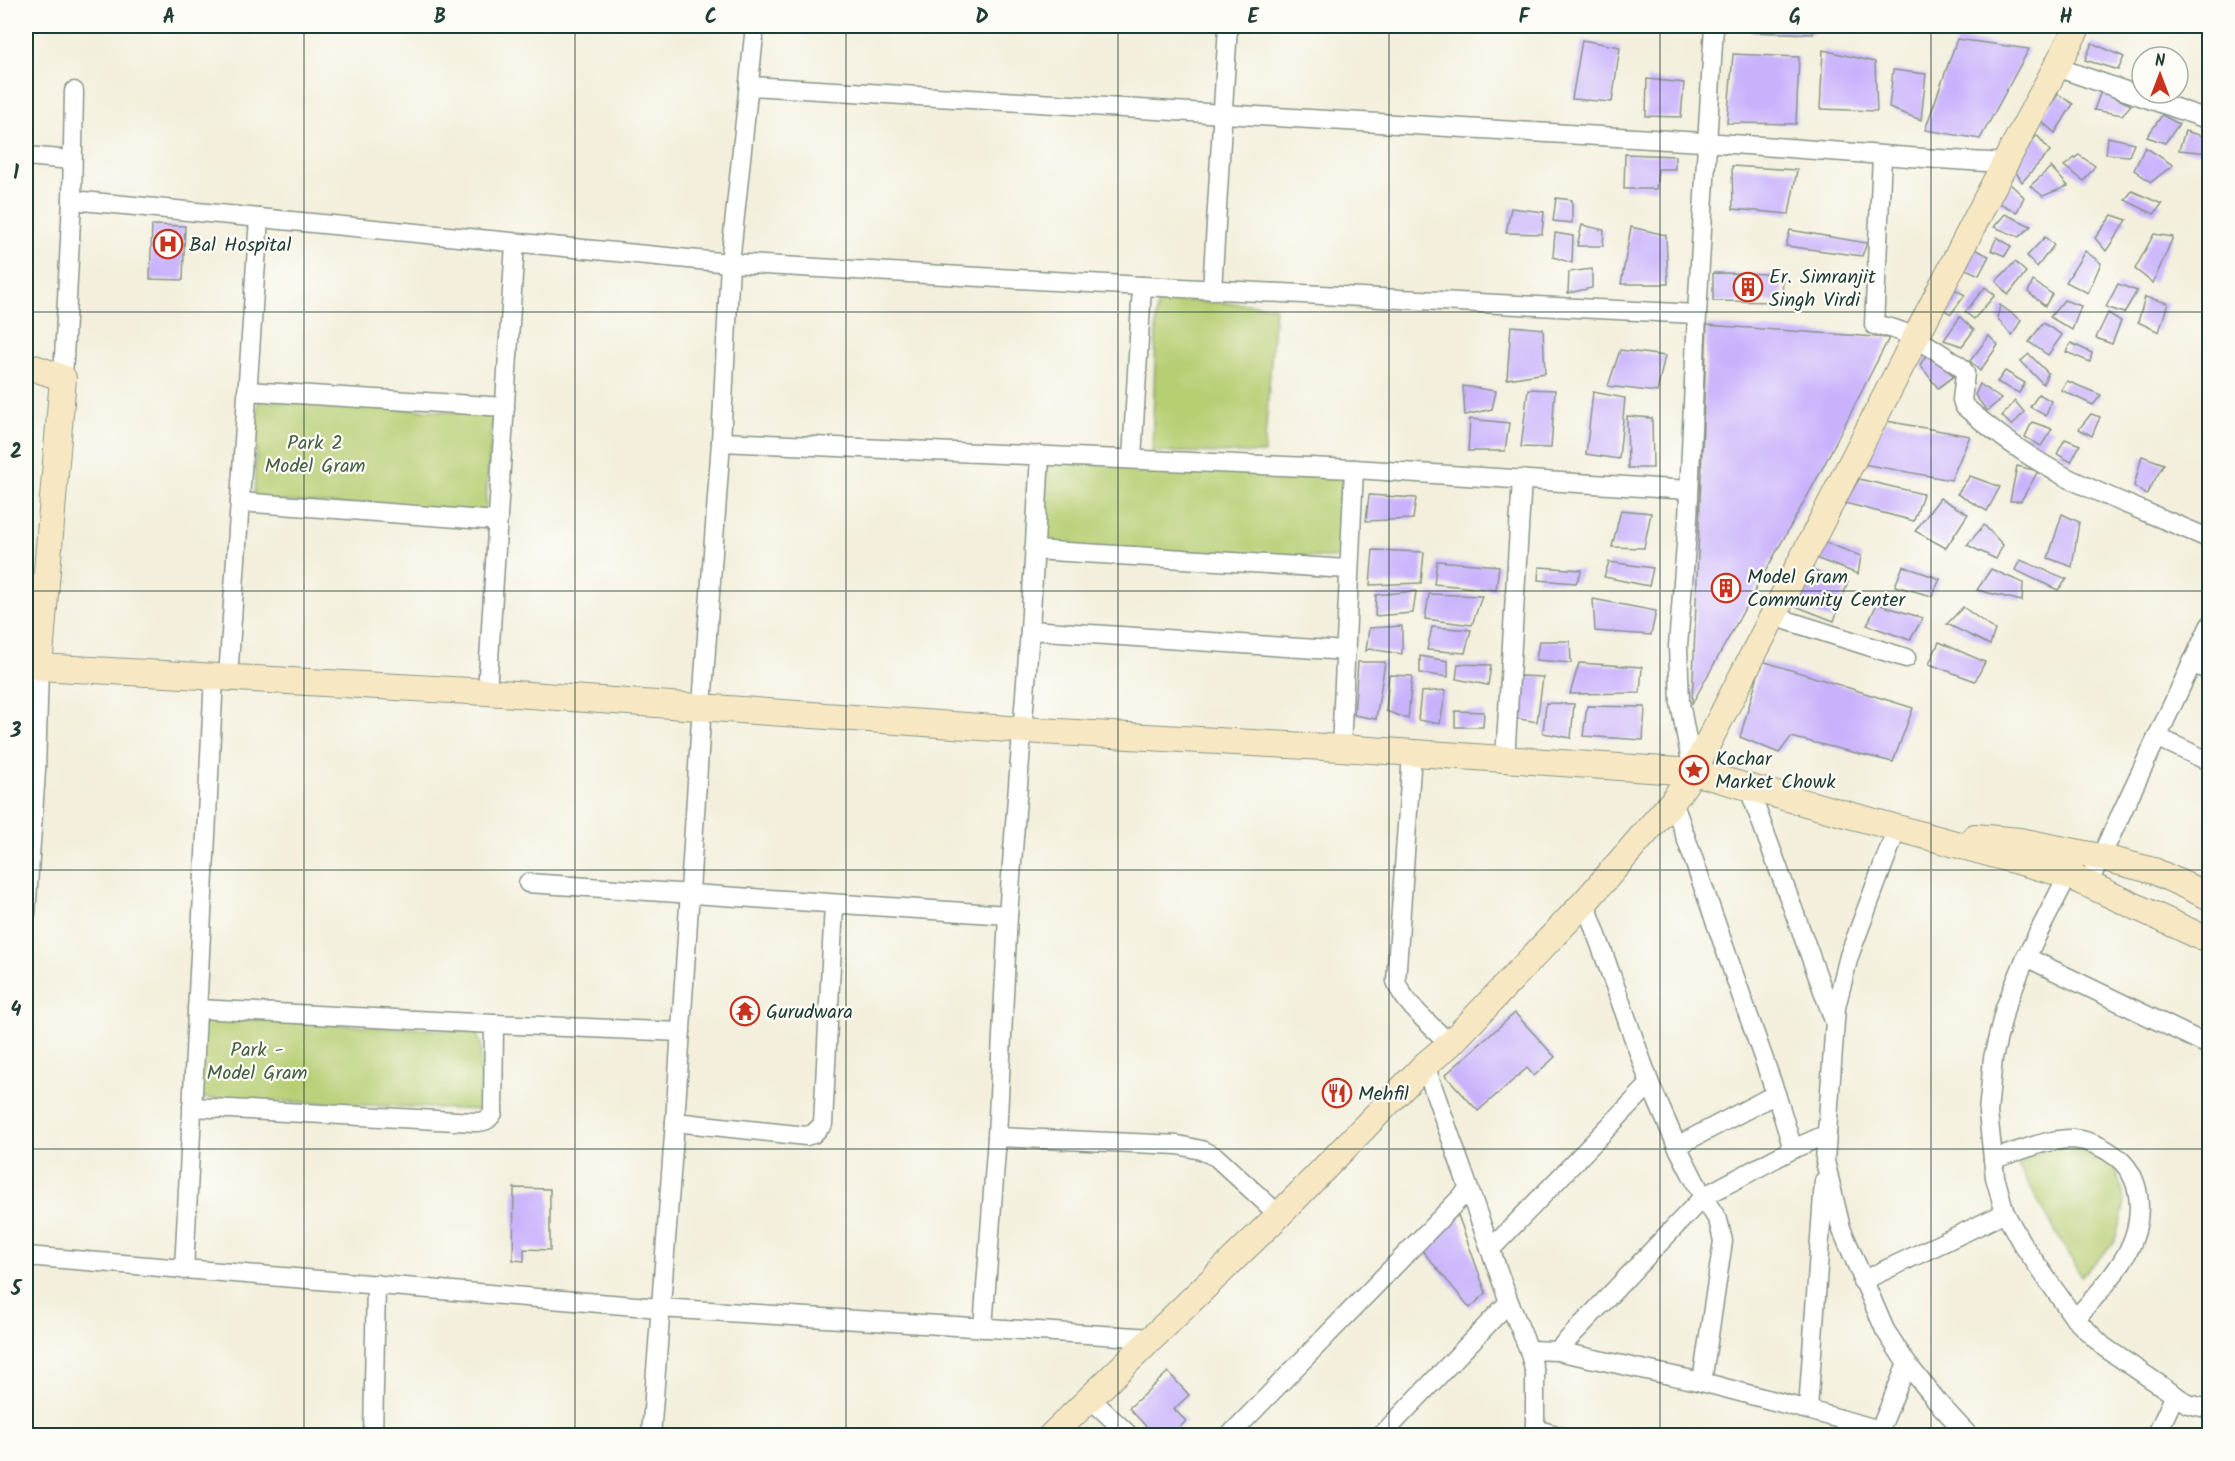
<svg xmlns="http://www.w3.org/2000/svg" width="2235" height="1461" font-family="Kalam,sans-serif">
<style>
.green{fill:#b7ce73;stroke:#6b8654;stroke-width:1.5}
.building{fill:#c9b2fc}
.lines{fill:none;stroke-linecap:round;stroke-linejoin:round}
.street-casing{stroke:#899688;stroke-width:21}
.secondary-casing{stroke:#899688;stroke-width:28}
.street{stroke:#fff;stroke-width:18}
.secondary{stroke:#f7e8c3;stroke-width:26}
.grid{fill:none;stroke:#1f3d34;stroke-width:1.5;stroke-opacity:0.55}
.labels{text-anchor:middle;stroke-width:4.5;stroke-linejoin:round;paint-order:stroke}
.poi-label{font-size:20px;fill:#1f3d34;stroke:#fdfcf7;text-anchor:start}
.park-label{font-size:20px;fill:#456144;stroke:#fdfcf7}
.neatline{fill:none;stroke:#1f3d34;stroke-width:2}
.grid-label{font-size:20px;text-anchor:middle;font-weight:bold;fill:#1f3d34}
</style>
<rect width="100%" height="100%" fill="#fdfcf7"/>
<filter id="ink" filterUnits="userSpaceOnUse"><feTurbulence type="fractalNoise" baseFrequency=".0167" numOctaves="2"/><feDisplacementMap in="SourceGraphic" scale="12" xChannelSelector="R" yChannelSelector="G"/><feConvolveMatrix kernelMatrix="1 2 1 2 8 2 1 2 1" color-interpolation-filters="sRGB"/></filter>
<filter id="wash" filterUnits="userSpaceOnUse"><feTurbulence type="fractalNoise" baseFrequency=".008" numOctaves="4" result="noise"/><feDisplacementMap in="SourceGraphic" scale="24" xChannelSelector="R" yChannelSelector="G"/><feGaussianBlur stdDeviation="1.35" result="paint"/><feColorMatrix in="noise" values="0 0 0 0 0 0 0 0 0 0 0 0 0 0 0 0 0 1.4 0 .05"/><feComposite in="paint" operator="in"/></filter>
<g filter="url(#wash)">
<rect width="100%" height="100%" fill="#f3efdc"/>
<g class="green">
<polygon points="1157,299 1275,306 1264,453 1152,452"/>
<polygon points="258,400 493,414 485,512 254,500"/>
<polygon points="1047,459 1347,474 1342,558 1042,549"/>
<polygon points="201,1017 476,1032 481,1043 480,1110 196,1098"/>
<polygon points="2051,1146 2095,1151 2116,1169 2125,1204 2114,1243 2081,1276 2017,1164"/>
</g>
<g id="blocks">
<g class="building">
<polygon points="1752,26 1814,26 1813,34 1752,32"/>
<polygon points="1986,26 2026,26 2024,31 1986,27"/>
<polygon points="1957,39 2029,49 1980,139 1925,130"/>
<polygon points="1582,40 1620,47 1612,102 1572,99"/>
<polygon points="2092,43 2124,57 2118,70 2085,60"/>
<polygon points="1823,50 1875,62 1877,111 1820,109"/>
<polygon points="1733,54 1799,57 1796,124 1727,123"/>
<polygon points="1893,70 1926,74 1921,120 1889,108"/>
<polygon points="1647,79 1684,83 1681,117 1646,116"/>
<polygon points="2101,91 2131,105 2122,115 2094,110"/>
<polygon points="2058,94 2073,104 2055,133 2040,120"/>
<polygon points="2162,115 2179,124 2165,143 2147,137"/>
<polygon points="2185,131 2210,138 2210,153 2179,150"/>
<polygon points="2037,135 2050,151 2022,182 2012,166"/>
<polygon points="2108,137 2134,143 2129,156 2106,154"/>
<polygon points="2145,147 2173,165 2151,182 2134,170"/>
<polygon points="1625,154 1675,156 1675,169 1658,169 1656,189 1624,189"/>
<polygon points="2079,155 2095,166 2084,181 2064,166"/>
<polygon points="1732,166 1797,170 1789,214 1733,209"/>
<polygon points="2051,167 2068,186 2043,196 2030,186"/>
<polygon points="2008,182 2024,197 2017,212 1997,202"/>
<polygon points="2132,191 2162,204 2154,214 2125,200"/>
<polygon points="1556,198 1572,200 1572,223 1553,221"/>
<polygon points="1511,208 1544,212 1542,234 1506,233"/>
<polygon points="2005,214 2031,226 2019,237 1994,227"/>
<polygon points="2112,215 2127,220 2106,251 2095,238"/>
<polygon points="152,225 185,226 183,280 150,279"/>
<polygon points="1582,225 1604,230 1603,246 1577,246"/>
<polygon points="1631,227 1666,235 1668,284 1621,284"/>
<polygon points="1790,230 1867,243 1862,256 1786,246"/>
<polygon points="1555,233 1573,236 1572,263 1553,257"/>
<polygon points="2154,234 2173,237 2153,283 2135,269"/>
<polygon points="1997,237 2011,246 2005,256 1991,250"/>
<polygon points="2045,237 2054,245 2037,267 2027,256"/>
<polygon points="1970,247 1989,256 1979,275 1959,266"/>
<polygon points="2085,251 2101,263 2088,293 2066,282"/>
<polygon points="2015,262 2026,272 2008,295 1996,281"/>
<polygon points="1592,269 1592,288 1568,293 1569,272"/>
<polygon points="1713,273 1783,274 1782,302 1713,301"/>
<polygon points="2033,281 2052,294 2045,306 2028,292"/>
<polygon points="2118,284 2137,291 2124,313 2106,307"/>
<polygon points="1948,286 1965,295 1951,314 1938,306"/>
<polygon points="1985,287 1995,295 1974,319 1965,312"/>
<polygon points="2145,297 2168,303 2159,332 2138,322"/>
<polygon points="2064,300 2081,306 2072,330 2050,317"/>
<polygon points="2000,305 2021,320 2012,336 1997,318"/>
<polygon points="2108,313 2121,321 2112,344 2096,338"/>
<polygon points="1960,317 1974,330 1962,346 1944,340"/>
<polygon points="2043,323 2062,335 2048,355 2029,342"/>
<polygon points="1707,325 1889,338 1820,473 1692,704"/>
<polygon points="1511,326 1543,329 1545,373 1507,379"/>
<polygon points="1989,336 1998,345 1980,371 1970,361"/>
<polygon points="2071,343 2092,353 2090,362 2066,352"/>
<polygon points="1620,350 1665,356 1657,392 1608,386"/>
<polygon points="1927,354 1954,376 1938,388 1920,365"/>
<polygon points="2029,354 2048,373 2043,384 2021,361"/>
<polygon points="2005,371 2025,383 2019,393 1997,382"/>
<polygon points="2067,381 2101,395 2093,405 2061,390"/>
<polygon points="1980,384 2001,399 1987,411 1975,395"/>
<polygon points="1463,386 1496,391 1492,409 1465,415"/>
<polygon points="1528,389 1555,390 1551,448 1521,447"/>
<polygon points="1593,392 1625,398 1619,459 1586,454"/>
<polygon points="2039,394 2051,401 2046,416 2030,407"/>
<polygon points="2015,401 2024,412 2012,426 2002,416"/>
<polygon points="2091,414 2100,417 2092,436 2079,429"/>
<polygon points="1627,416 1652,418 1653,468 1628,468"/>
<polygon points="1470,419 1509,423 1505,451 1468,451"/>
<polygon points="1886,421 1970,436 1951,480 1863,464"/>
<polygon points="2032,422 2052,429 2041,446 2025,437"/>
<polygon points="2065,439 2080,445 2071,462 2057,454"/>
<polygon points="2142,456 2164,464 2146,495 2134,486"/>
<polygon points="2017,466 2038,471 2021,501 2010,501"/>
<polygon points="1970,476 2000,487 1987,511 1957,494"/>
<polygon points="1859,479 1923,494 1914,521 1845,503"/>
<polygon points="1369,495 1416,498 1413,519 1366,521"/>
<polygon points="1940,498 1968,514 1946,548 1915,531"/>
<polygon points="1621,510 1651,513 1644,548 1612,547"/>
<polygon points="2062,514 2079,522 2072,567 2048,558"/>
<polygon points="1984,525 2003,545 1996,559 1967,545"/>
<polygon points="1819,540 1861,556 1858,574 1810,556"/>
<polygon points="1373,550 1424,552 1421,583 1370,585"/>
<polygon points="2020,560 2067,579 2058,590 2015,570"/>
<polygon points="1437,561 1499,566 1496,590 1434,584"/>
<polygon points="1609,562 1653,568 1649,586 1604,577"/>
<polygon points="1903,566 1940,579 1932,596 1895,586"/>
<polygon points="1539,567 1582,570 1576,583 1538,580"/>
<polygon points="1808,569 1848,582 1834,621 1790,604"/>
<polygon points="1991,569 2023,583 2022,601 1977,590"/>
<polygon points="1416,591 1413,613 1375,616 1376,595"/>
<polygon points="1429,594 1482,596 1472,625 1425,619"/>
<polygon points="1593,599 1656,611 1651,635 1595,631"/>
<polygon points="1877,604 1923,618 1910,640 1867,625"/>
<polygon points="1963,607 1995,630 1990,645 1947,624"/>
<polygon points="1402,626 1402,654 1369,649 1366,651 1369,628"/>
<polygon points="1432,627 1471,630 1465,653 1427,650"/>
<polygon points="1539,641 1570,641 1571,663 1536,660"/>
<polygon points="1939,642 1985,662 1975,681 1929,664"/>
<polygon points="1420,656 1448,661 1448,677 1420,673"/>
<polygon points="1762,661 1913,708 1893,762 1791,737 1779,753 1740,737"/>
<polygon points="1358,662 1385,662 1376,719 1354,715"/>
<polygon points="1579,663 1642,667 1640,693 1570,694"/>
<polygon points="1458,664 1491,665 1488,685 1456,679"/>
<polygon points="1389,675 1412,676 1408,719 1386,711"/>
<polygon points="1519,676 1543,677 1537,722 1514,718"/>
<polygon points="1446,690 1440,724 1418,720 1421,692"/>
<polygon points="1546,703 1574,704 1571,738 1543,733"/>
<polygon points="1587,706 1645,707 1643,740 1583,736"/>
<polygon points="1455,711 1484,712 1483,727 1455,727"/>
<polygon points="1515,1013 1555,1057 1534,1076 1527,1068 1478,1111 1445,1075"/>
<polygon points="514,1188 550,1189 550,1250 524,1249 524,1261 513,1260"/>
<polygon points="1458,1215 1486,1293 1470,1308 1420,1248"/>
<polygon points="1168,1372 1189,1395 1174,1409 1186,1421 1171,1436 1155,1436 1129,1408"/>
</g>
</g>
</g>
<g filter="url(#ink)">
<use href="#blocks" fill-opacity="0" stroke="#899688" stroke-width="1.5"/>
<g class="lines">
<g class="street-casing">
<g id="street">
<polyline points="2056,67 2210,120"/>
<path d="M749,86c318,18 636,36 953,56 101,6 202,16 303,21"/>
<polyline points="26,156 72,160"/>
<path d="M1882,157l-8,168c34,3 59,24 87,42l4,6 -3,27 2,6c31,27 65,52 102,71 47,23 96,41 144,62"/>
<polyline points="72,200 74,91"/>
<polyline points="1212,290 1228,26"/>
<polyline points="63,378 72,200 730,263 1142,286 1697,314"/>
<polyline points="247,391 505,407"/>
<polyline points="721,442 1354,469 1689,490"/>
<polyline points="1132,459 1142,286"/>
<polyline points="240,502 498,521"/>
<polyline points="1034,550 1348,569"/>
<polyline points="1773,616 1906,658"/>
<polyline points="1030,630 1346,651"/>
<polyline points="2191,663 2210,671"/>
<polyline points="228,678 259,218"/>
<polyline points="487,692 515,243"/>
<polyline points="2157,737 2210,762"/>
<polyline points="1341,748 1354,469"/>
<path d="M1412,754l-16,227c7,22 37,46 54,63"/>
<polyline points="1505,760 1522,479"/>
<polyline points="1693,772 1680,703 1678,646 1688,519 1697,314 1714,26"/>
<polyline points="1748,786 1833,1018"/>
<polyline points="1673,801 1776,1094 1793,1149 1827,1134"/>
<polyline points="1897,828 1849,956 1836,1007 1825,1161 1841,1228 1885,1330 1907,1364 1942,1407 1969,1436"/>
<polyline points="2068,875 2026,957 2005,1008 1993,1058 1988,1113 1995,1177 2005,1213 2021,1242 2075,1319 2104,1347 2188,1404 2210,1409"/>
<polyline points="528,883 1008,915"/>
<polyline points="2088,884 2210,625"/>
<polyline points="1585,902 1650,1084 1677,1146 1776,1094"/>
<polyline points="26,914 36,771 39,667"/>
<polyline points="2026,957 2210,1046"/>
<polyline points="494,1024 681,1032"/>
<polyline points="1425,1065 1509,1302 1529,1350 1535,1373 1535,1436"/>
<path d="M192,1107l283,15c9,0 13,-1 18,-9l1,-89 -297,-15"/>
<polyline points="675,1122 806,1136 813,1134 823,1124 834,905"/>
<polyline points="997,1137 1178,1145 1201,1150 1216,1157 1279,1215"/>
<path d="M1993,1159c25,-7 53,-20 79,-20 18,1 33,9 46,19 28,24 25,67 8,97 -13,23 -33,44 -51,64"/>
<polyline points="1490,1250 1650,1084"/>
<polyline points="26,1256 660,1308 1153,1338"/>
<polyline points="184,1270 214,677"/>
<polyline points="1862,1281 2005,1213"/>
<polyline points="983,1328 997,1137 1008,915 1030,630 1040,455"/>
<polyline points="1529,1350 1557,1351 1702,1382 1808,1410 1824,1181"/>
<polyline points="1557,1351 1703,1197 1677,1146"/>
<polyline points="1702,1382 1723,1241 1718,1220 1703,1197 1793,1149"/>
<polyline points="1090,1398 1130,1436"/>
<polyline points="1808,1410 1880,1430 1907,1364"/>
<polyline points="1536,1429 1559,1436"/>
<polyline points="373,1436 376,1284"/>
<polyline points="651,1436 675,1122 702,705 721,442 730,263 755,26"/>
<polyline points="1229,1436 1468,1190"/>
<polyline points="1381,1436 1509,1302"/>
<polyline points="2156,1436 2175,1395"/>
</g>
</g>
<g class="secondary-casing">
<g id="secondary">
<polyline points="26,365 63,378 39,667 487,692 1023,730 1341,748 1693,772 2068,875 2210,941"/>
<polyline points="1975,837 2020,841 2100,857 2154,871 2210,897"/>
<polyline points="1051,1436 1279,1215 1425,1065 1450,1044 1585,902 1673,801 1693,772 2005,163 2078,26"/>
</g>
</g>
<use href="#street" class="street"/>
<use href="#secondary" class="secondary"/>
</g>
</g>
<path class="grid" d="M304,26v1410M575,26v1410M846,26v1410M1118,26v1410M1389,26v1410M1660,26v1410M1931,26v1410M26,312h2184M26,591h2184M26,870h2184M26,1149h2184"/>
<defs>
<g id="hospital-ring" transform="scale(1.5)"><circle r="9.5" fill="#fdfcf7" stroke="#c8321e" stroke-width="1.5"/><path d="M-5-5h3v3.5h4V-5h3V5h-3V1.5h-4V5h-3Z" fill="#c8321e"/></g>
<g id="building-ring" transform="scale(1.5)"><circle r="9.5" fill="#fdfcf7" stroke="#c8321e" stroke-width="1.5"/><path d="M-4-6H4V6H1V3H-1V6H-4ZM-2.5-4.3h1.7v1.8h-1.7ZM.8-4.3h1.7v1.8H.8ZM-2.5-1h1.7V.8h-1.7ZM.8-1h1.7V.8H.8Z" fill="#c8321e"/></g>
<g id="sight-ring" transform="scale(1.5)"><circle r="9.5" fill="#fdfcf7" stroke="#c8321e" stroke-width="1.5"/><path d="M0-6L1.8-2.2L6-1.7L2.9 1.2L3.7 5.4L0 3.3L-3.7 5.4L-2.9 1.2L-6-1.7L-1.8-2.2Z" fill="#c8321e"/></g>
<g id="temple-ring" transform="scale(1.5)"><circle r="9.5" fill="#fdfcf7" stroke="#c8321e" stroke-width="1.5"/><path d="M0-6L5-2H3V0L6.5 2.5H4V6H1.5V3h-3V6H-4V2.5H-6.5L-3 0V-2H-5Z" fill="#c8321e"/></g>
<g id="restaurant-ring" transform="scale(1.5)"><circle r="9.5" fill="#fdfcf7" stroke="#c8321e" stroke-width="1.5"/><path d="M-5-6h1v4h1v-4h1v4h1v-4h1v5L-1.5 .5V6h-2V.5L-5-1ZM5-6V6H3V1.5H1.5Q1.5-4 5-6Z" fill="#c8321e"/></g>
</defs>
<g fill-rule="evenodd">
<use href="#hospital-ring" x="168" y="244"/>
<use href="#building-ring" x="1748" y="287"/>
<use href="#building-ring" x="1726" y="588"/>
<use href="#sight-ring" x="1694" y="770"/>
<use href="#temple-ring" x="745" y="1011"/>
<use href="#restaurant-ring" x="1337" y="1093"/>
</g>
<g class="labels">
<g class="poi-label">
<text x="189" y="251">Bal Hospital</text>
<text x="1769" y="283">Er. Simranjit<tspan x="1769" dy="23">Singh Virdi</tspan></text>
<text x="1747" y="583">Model Gram<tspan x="1747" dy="23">Community Center</tspan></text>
<text x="1715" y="765">Kochar<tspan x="1715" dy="23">Market Chowk</tspan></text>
<text x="766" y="1018">Gurudwara</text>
<text x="1358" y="1100">Mehfil</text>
</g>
<g class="park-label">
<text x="315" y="449">Park 2<tspan x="315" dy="23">Model Gram</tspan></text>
<text x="257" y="1056">Park -<tspan x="257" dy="23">Model Gram</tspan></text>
</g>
</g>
<rect width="2235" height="1461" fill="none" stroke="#fdfcf7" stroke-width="66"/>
<g transform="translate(2160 75)"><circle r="28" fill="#fdfcf7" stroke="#a4b0a9" stroke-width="1.5"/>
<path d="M0-4.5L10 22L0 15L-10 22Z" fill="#c8321e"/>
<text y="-9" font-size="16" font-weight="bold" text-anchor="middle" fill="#1f3d34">N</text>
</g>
<rect x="33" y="33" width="2169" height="1395" class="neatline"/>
<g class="grid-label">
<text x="169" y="23">A</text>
<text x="440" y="23">B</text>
<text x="711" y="23">C</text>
<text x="982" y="23">D</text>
<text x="1253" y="23">E</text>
<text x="1524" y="23">F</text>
<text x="1795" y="23">G</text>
<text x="2066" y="23">H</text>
<text x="16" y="179">1</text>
<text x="16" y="458">2</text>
<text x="16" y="737">3</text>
<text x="16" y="1016">4</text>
<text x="16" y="1295">5</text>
</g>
</svg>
